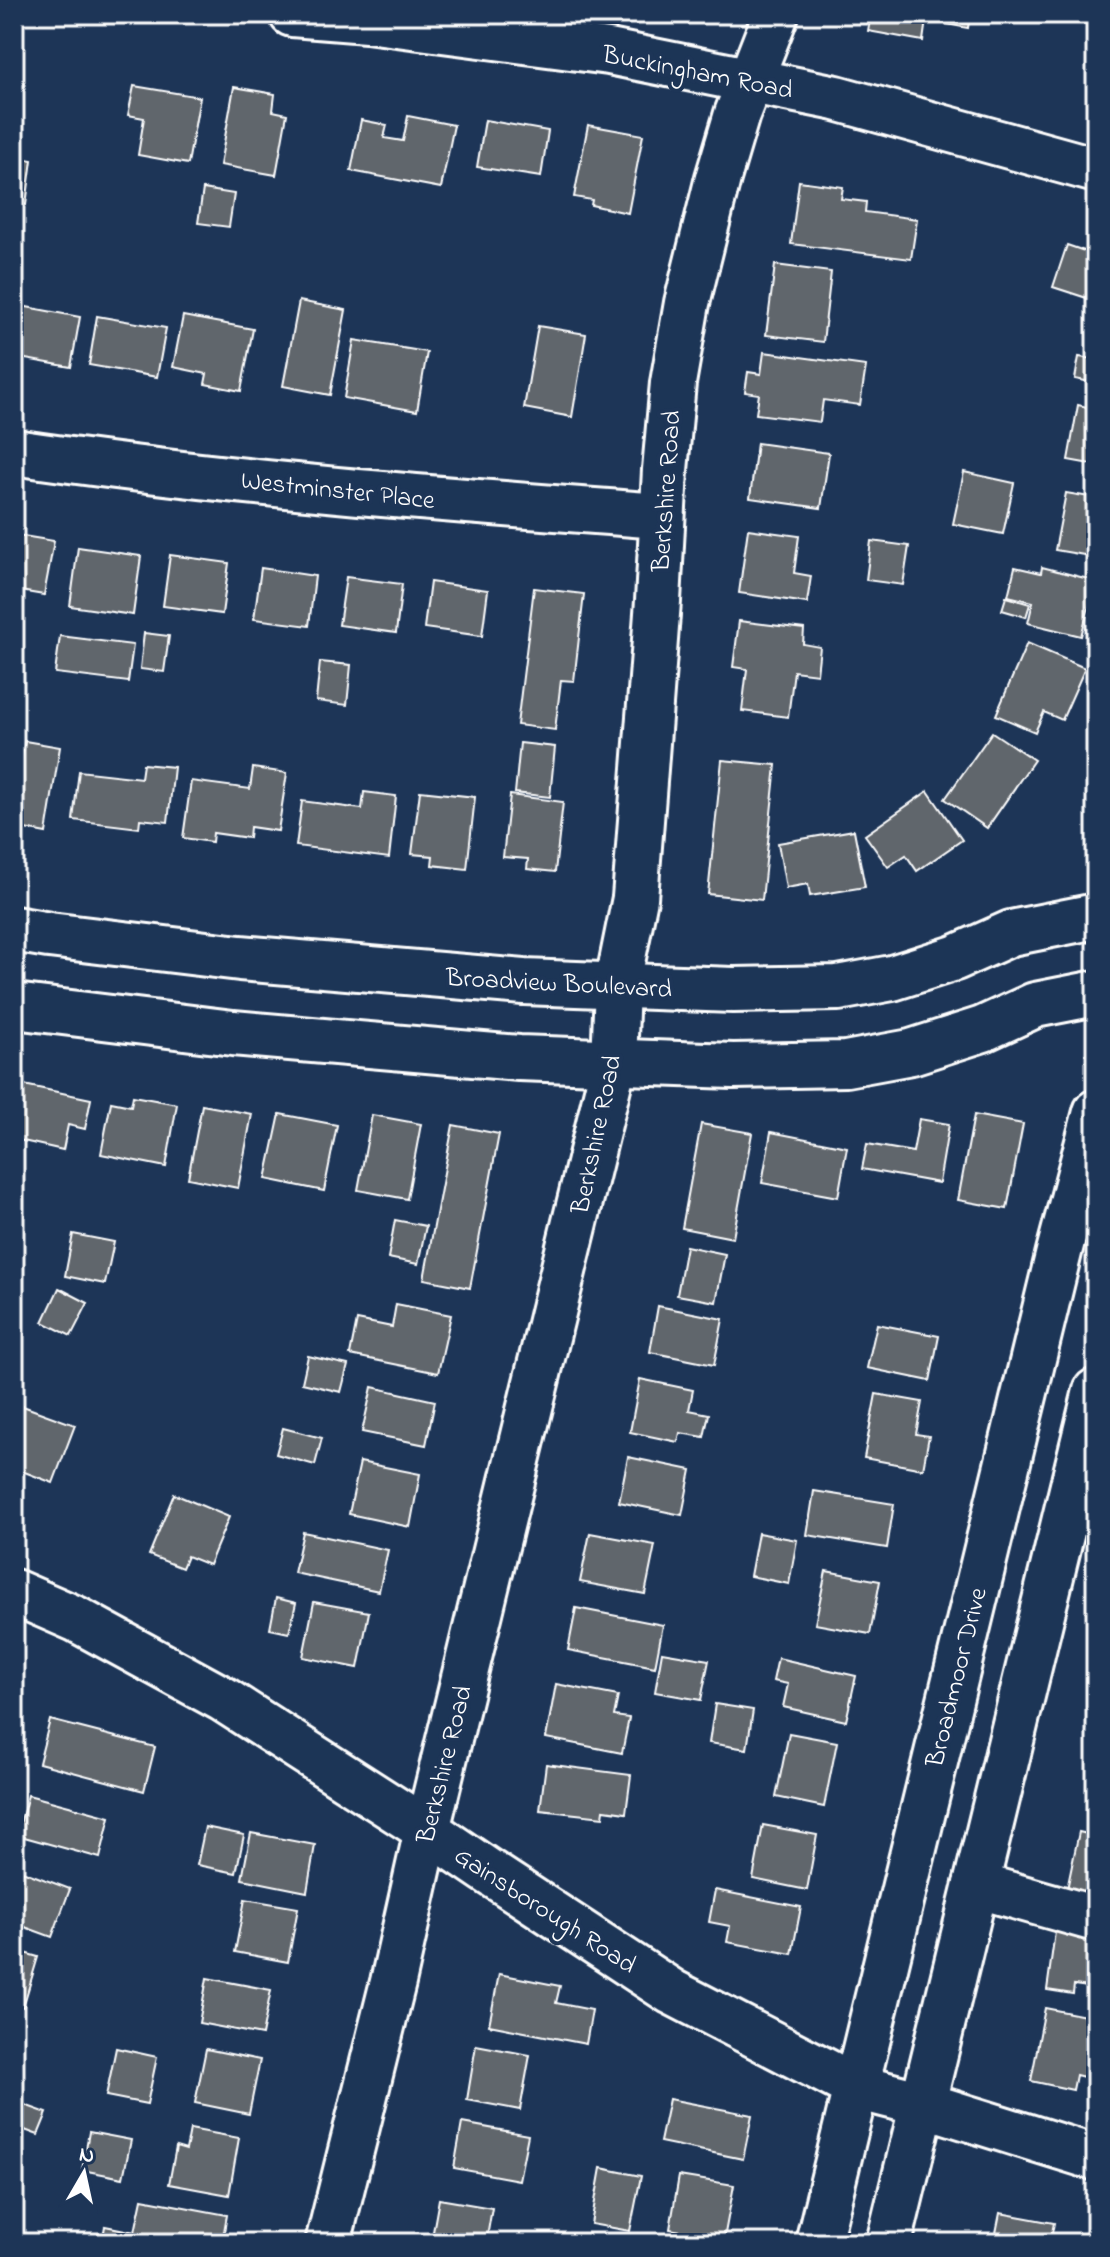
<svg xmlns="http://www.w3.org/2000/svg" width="1110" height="2257" font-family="'Indie Flower',sans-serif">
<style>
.building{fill:#61666c;stroke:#fff;stroke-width:2}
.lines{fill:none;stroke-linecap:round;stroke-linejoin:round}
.minor-casing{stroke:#fff;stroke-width:50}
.minor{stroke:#1d3557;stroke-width:44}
.labels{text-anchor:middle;stroke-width:8;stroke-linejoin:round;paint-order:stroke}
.street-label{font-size:26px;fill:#fff;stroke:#1d3557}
</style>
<rect width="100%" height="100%" fill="#1d3557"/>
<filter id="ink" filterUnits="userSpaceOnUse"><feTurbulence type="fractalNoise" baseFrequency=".0125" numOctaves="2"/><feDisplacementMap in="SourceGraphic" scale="16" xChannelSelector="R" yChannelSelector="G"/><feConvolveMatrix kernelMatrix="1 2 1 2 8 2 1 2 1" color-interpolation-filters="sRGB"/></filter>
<g filter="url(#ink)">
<g class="building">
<polygon points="871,14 970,14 968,28 926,20 923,41 868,31"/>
<polygon points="1096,46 1096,84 1089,83"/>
<polygon points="134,86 200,97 188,164 138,155 144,118 128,115"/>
<polygon points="234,87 275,94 273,111 287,114 276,175 220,165"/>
<polygon points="408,116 454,125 441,188 351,171 361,120 387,125 384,138 403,141"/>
<polygon points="485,120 548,131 541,177 477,167"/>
<polygon points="588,125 643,135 628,213 591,205 592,200 574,197"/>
<polygon points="14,157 32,160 26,205 14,203"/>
<polygon points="799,181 843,187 841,199 866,202 865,212 917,219 911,259 791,244"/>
<polygon points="203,189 234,194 229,227 198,223"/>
<polygon points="1067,245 1096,255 1096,301 1053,287"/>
<polygon points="775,265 831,272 823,342 766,335"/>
<polygon points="299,301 346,310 330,395 283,386"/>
<polygon points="21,306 80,317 71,367 14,357"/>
<polygon points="97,316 166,328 157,377 89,365"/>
<polygon points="183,316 253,329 241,391 205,384 207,374 173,367"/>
<polygon points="538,326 586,334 572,417 524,408"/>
<polygon points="354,340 427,352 417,411 344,398"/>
<polygon points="1096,341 1096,383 1075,379 1079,357 1092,359"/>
<polygon points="764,352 866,366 860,405 823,400 820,422 756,414 759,394 745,392 748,372 761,374"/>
<polygon points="1078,405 1096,409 1096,465 1068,460"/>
<polygon points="757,443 829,453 821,508 750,498"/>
<polygon points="964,472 1014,483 1003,534 953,524"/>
<polygon points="1066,493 1096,498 1096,557 1055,550"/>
<polygon points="748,529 799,536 794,573 811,576 807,603 739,593"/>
<polygon points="17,535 54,541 44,595 14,590 14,546"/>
<polygon points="871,541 909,546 903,585 866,580"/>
<polygon points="78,547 141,556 133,615 70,606"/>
<polygon points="170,555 229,563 222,614 163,606"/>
<polygon points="1015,567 1041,573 1042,567 1096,581 1081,636 1028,623 1033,602 1008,596"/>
<polygon points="261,568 315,576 309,626 254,619"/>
<polygon points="346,577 402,584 396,633 339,625"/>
<polygon points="430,582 488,590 482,636 424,628"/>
<polygon points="534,588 584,594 574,681 561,680 555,730 517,725"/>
<polygon points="1006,597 1030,604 1026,617 1002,610"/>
<polygon points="739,621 804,629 803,644 820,647 817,674 794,671 788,717 742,711 747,669 733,667"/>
<polygon points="144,633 169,636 164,672 140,669"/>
<polygon points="60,636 133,645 128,682 55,673"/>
<polygon points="1027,643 1085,668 1062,720 1044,712 1035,732 996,715"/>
<polygon points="320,662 351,665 347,705 316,701"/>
<polygon points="992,732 1034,760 987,828 945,799"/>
<polygon points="25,741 60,747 46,833 14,827 14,760 21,761"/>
<polygon points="520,743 555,747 550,797 515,793"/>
<polygon points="722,760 776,765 762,900 708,894"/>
<polygon points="143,764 174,767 168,822 140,819 139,828 73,820 79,771 141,778"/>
<polygon points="253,768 287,773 278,831 250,827 249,838 213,833 212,842 183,838 191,781 250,789"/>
<polygon points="420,791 475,797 467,869 432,865 433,856 412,854"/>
<polygon points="928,791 962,840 917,871 906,855 888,867 865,835"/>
<polygon points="364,792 396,796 389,858 296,846 302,801 362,809"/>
<polygon points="510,795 563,802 555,872 527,869 528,859 503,857"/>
<polygon points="854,830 865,887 810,896 808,884 786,888 778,843"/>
<polygon points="24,1085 91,1099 85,1129 68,1125 63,1150 14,1139"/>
<polygon points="133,1096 177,1104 166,1167 101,1154 111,1102 131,1106"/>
<polygon points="202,1105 252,1114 238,1188 188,1178"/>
<polygon points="280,1114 337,1125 324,1191 266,1179"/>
<polygon points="372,1115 421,1124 407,1199 358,1190"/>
<polygon points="974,1115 1023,1124 1007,1209 958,1200"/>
<polygon points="919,1119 949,1124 939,1183 862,1169 867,1144 913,1152"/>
<polygon points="701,1124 752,1133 733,1238 682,1228"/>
<polygon points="453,1125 499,1134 470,1288 424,1279"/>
<polygon points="771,1132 847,1147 838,1197 762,1183"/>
<polygon points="395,1220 426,1226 418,1264 388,1258"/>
<polygon points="73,1234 114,1242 105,1284 65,1276"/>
<polygon points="686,1246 725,1254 716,1302 677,1295"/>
<polygon points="59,1288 88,1303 71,1336 43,1322"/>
<polygon points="396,1304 451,1315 438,1373 350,1355 357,1320 392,1327"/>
<polygon points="658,1306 723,1319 714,1365 650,1352"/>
<polygon points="877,1324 939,1336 930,1381 867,1368"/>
<polygon points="308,1356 348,1365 341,1392 302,1383"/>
<polygon points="640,1379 693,1390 689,1410 709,1414 704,1437 680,1433 678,1442 630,1432"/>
<polygon points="372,1387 435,1401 426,1445 362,1432"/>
<polygon points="876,1394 922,1402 916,1434 929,1436 923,1469 864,1458"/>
<polygon points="20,1405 75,1425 53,1483 14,1468 14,1422"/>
<polygon points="283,1428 322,1438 315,1465 276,1454"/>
<polygon points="628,1457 691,1470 682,1515 619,1502"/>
<polygon points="360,1462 420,1474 410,1527 349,1514"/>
<polygon points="814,1491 894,1504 887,1548 807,1535"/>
<polygon points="174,1494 229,1517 209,1565 187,1556 182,1568 149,1555"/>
<polygon points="303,1532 388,1550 379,1591 294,1573"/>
<polygon points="590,1533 655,1545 645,1594 580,1582"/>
<polygon points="758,1533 797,1540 789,1584 750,1576"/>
<polygon points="826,1571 880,1581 870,1634 815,1624"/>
<polygon points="276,1598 296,1603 289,1633 270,1629"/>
<polygon points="314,1602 369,1612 358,1668 303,1657"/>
<polygon points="576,1608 663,1625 655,1667 568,1650"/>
<polygon points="662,1652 709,1660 701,1700 655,1692"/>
<polygon points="778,1658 856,1676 846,1721 783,1707 788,1684 773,1681"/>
<polygon points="556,1684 618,1696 614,1716 629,1718 622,1753 546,1738"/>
<polygon points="1096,1694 1096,1730 1089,1729"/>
<polygon points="715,1704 753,1710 747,1749 709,1743"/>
<polygon points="50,1720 155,1747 144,1791 39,1763"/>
<polygon points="789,1733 837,1742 824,1807 776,1797"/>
<polygon points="546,1764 631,1775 626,1813 604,1810 603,1817 540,1810"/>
<polygon points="1096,1769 1096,1814 1088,1812"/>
<polygon points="28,1795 110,1817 100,1858 17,1835"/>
<polygon points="763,1825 817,1835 807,1890 753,1879"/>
<polygon points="205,1827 244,1835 236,1873 197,1865"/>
<polygon points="1079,1832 1096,1836 1096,1900 1066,1894"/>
<polygon points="251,1833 315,1845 307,1892 242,1879"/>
<polygon points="14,1868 70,1889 52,1937 14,1923"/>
<polygon points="715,1890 801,1907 792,1954 727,1942 730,1926 709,1922"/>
<polygon points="245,1899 298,1908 288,1962 235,1952"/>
<polygon points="1055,1932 1096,1937 1096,1988 1074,1985 1073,1994 1047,1990"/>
<polygon points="14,1950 38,1957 23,2007 14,2004"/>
<polygon points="499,1974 560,1986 556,2003 592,2010 586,2044 489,2025"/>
<polygon points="207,1978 271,1990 262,2035 199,2023"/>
<polygon points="1045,2008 1096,2018 1096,2080 1076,2075 1073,2090 1031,2081"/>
<polygon points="476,2045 530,2055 520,2110 467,2100"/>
<polygon points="116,2048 157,2057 147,2104 106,2096"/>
<polygon points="206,2049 260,2060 249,2114 195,2103"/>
<polygon points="669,2099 752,2115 743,2159 660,2142"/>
<polygon points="19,2103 47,2113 38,2135 14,2126 14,2117"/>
<polygon points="462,2123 528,2135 519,2180 454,2168"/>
<polygon points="190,2129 239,2138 229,2195 169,2184 176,2147 186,2150"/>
<polygon points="89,2132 131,2140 123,2178 82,2170"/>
<polygon points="601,2168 641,2176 630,2231 591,2224"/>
<polygon points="679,2176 734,2185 724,2239 670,2229"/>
<polygon points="14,2180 19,2182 14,2204"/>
<polygon points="142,2199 227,2215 222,2243 102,2243 105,2226 135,2232"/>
<polygon points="439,2199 492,2208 486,2243 431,2243"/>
<polygon points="1000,2213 1054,2223 1050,2243 994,2243"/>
</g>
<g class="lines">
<g class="minor-casing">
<g id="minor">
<polyline points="292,14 367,20 609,52 836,98 1096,170"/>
<path d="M14,452c215,32 432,48 648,64"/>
<polyline points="14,929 49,935 240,958 524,982 733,990 838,988 892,978 955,958 1011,933 1096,916"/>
<polyline points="14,1006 233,1033 519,1058 733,1066 846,1064 911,1052 983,1029 1035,1005 1096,993"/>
<polyline points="14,1592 76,1619 223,1699 427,1830 486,1870 672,1992 856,2087 923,2104 1096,2158"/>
<polyline points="976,1885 1096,1919"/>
<polyline points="328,2243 393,1982 427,1830 614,1062 617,987 635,898 658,601 665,470 673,383 687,303 718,178 737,114 776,14"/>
<polyline points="818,2243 1059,1252 1096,1112"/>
<polyline points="889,2243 1096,1391"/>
</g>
</g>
<use href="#minor" class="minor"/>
</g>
</g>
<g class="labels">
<g class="street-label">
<text transform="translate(698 71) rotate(11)" y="9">Buckingham Road</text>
<text transform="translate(338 489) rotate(6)" y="9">Westminster Place</text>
<text transform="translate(665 491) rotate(-86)" y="9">Berkshire Road</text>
<text transform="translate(559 982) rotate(3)" y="9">Broadview Boulevard</text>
<text transform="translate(595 1134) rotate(-78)" y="9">Berkshire Road</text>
<text transform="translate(955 1677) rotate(-76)" y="9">Broadmoor Drive</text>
<text transform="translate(443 1764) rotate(-76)" y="9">Berkshire Road</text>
<text transform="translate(546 1909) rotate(33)" y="9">Gainsborough Road</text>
</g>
</g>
<rect width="1110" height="2257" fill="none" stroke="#1d3557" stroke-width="48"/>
<rect x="24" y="24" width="1062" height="2209" fill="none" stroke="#fff" stroke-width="3" filter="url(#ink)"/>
<g transform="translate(84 2173) rotate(9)" stroke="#1d3557" stroke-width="6" paint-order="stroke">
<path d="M0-6L14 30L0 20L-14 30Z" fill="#ffffff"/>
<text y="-12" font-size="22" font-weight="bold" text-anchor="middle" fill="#ffffff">N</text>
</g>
</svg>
